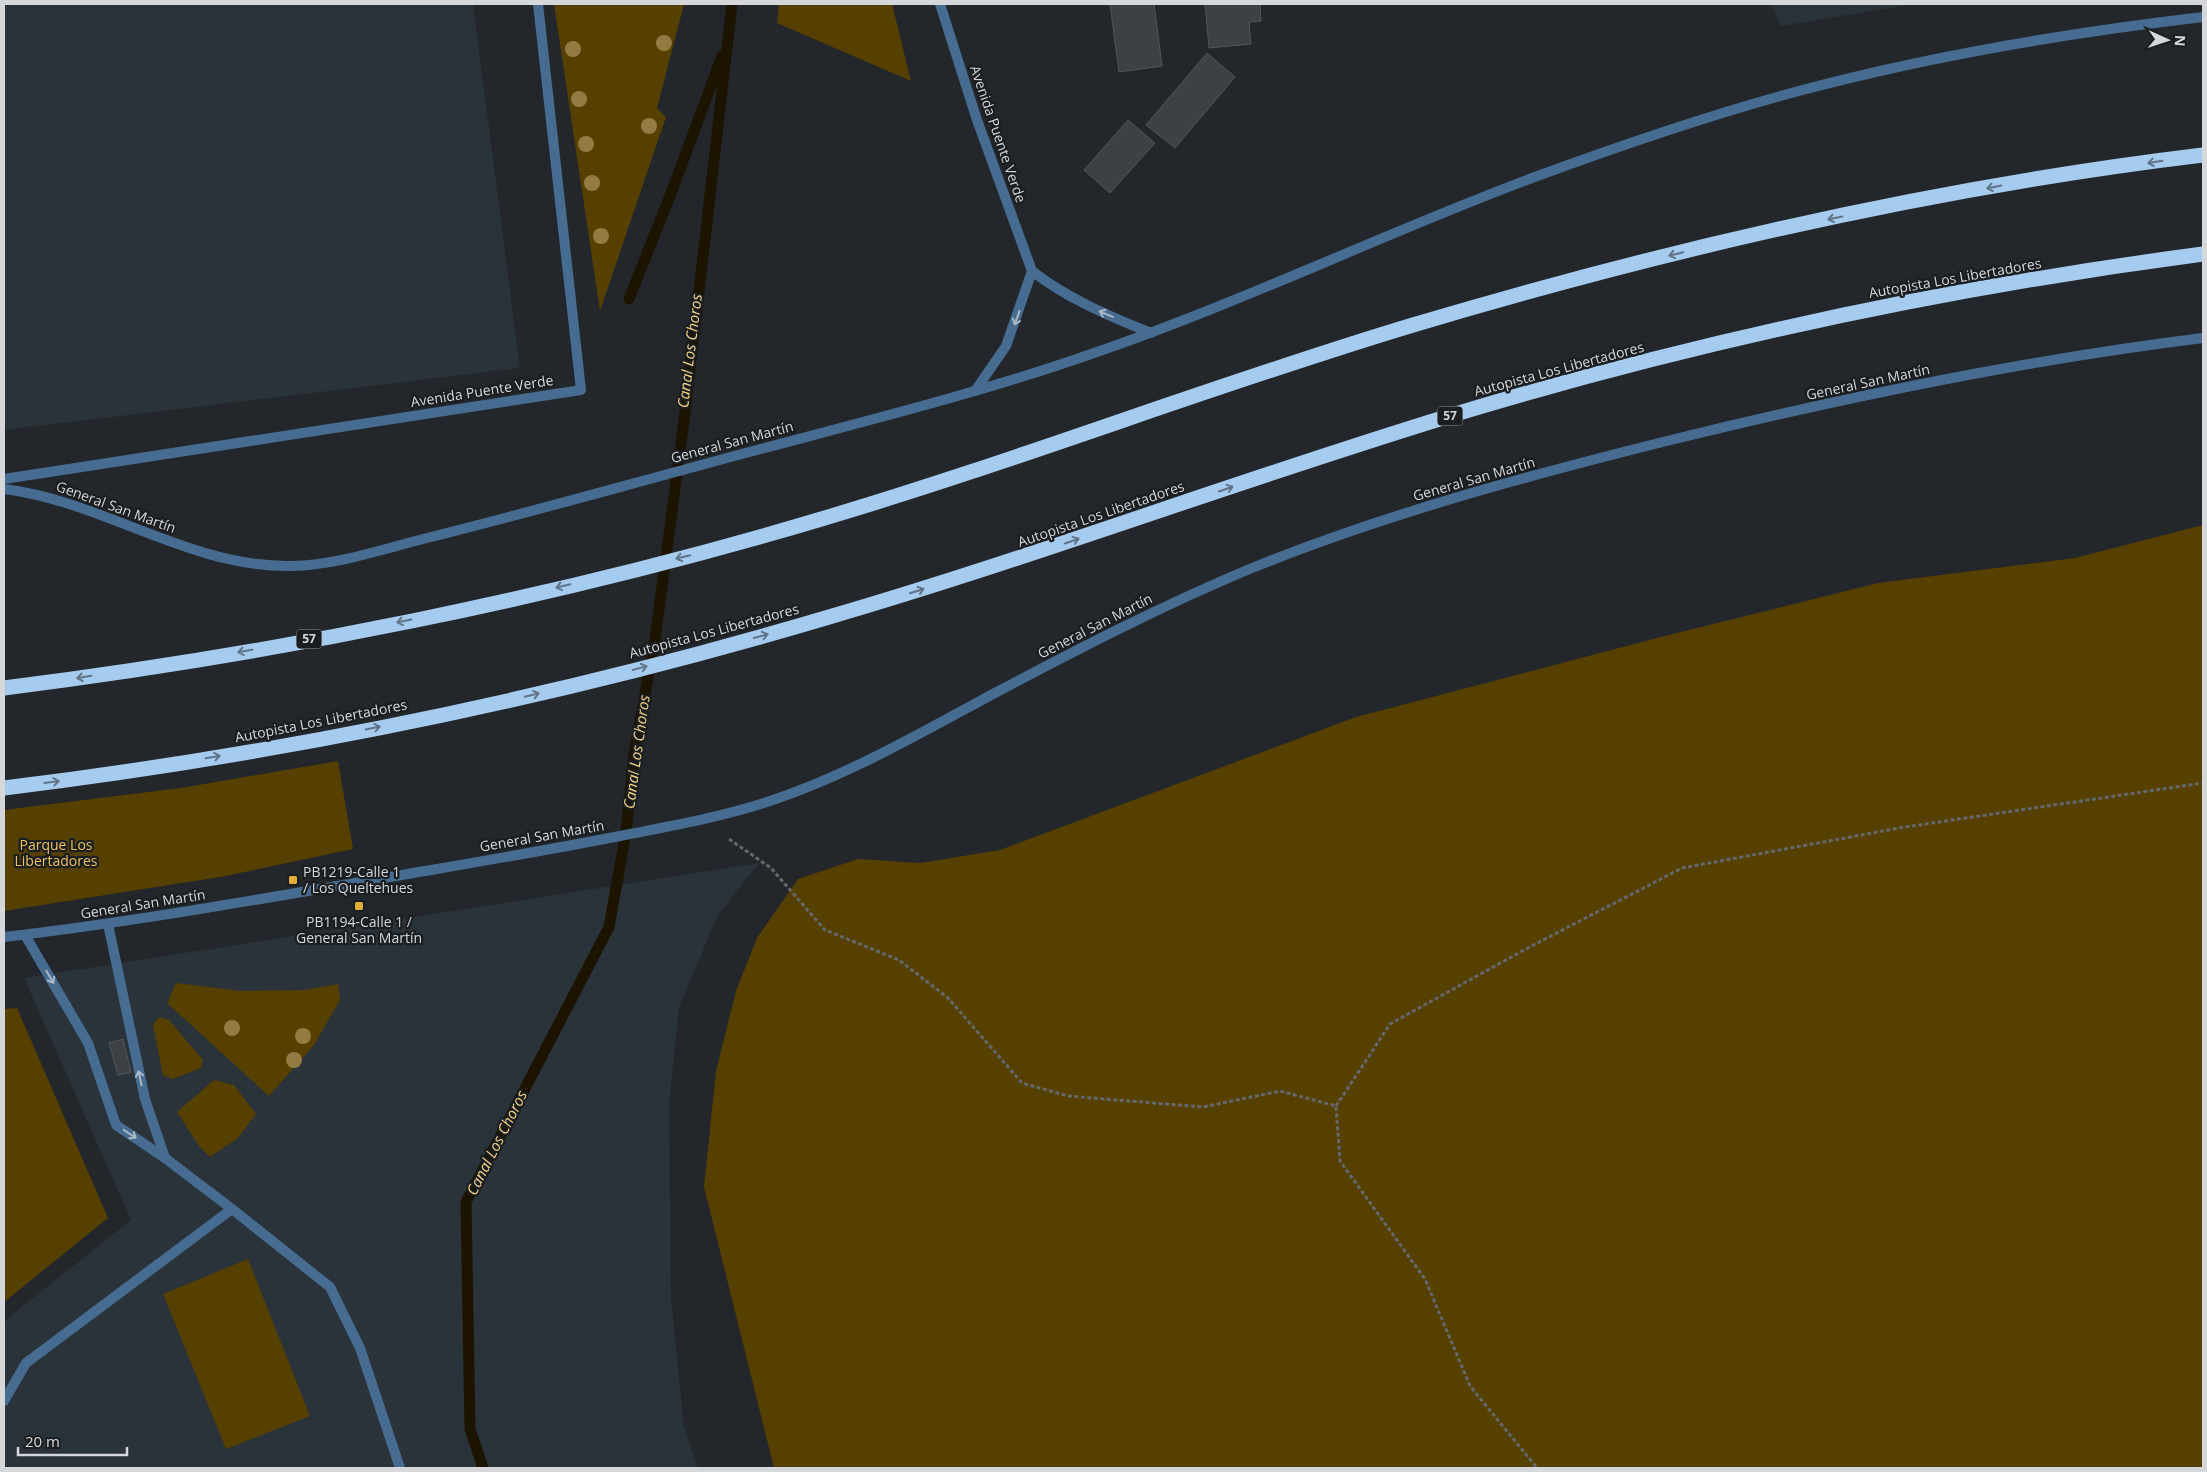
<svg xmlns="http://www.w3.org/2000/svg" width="2207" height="1472" font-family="'Open Sans',sans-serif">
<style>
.built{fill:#2a323a}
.green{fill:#564000}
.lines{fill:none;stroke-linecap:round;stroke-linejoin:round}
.stream{stroke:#1d1400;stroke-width:11}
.building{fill:#3d4145;stroke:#515559}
.path{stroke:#64676b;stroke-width:3;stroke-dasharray:4 2.5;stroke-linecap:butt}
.service{stroke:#466d91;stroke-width:10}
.minor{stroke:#466d91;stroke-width:10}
.tertiary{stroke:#466d91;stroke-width:10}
.motorway{stroke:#a5cbef;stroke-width:15}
.tree{fill:#937c44}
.oneway{stroke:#607488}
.oneway2{stroke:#aab7c4}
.poi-dot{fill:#e0b034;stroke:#1a1e21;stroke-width:2}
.labels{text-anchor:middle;stroke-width:4.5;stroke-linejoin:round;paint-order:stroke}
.shield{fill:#1a1e21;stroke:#9da0a2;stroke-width:1}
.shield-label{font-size:12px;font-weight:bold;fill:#d5d7da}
.street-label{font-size:14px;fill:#d5d7da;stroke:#1a1e21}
.park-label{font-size:14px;fill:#efc259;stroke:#1a1e21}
.poi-label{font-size:14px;fill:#d5d7da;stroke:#1a1e21;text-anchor:start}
.water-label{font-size:15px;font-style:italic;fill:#f8d585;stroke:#1a1e21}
</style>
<rect width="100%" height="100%" fill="#23272b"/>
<g class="built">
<polygon points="4,4 473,4 520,368 4,430"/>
<polygon points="1771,4 1770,4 1913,4 1781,26"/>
<polygon points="759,863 718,915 679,1007 669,1104 671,1297 684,1427 698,1468 4,1468 4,1321 131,1220 24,978"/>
</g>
<g class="green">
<polygon points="554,4 684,4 657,108 666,117 600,311"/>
<polygon points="779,4 892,4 911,81 777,23"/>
<polygon points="2203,525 2203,1468 774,1468 704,1187 716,1071 736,991 757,938 798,879 858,859 920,863 1000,850 1356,717 1657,638 1878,583 2075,558"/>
<polygon points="338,761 353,849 226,876 4,911 4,810 181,788"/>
<polygon points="176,983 241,991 305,990 338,984 340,1000 314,1045 269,1096 167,1003"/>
<polygon points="17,1008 108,1218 4,1302 4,1009"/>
<polygon points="159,1017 169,1020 203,1060 201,1068 173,1079 163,1075 153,1025"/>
<polygon points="214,1080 234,1085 256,1114 238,1138 210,1157 199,1146 177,1112"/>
<polygon points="248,1259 310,1416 226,1449 163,1294"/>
</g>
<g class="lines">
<g class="stream">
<polyline points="629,299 670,196 722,56"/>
<polyline points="483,1468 470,1429 466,1202 609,927 626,832 634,754 655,640 685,413 732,4"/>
</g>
</g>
<g class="building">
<polygon points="1110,4 1154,4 1162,66 1119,72"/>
<polygon points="1205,4 1260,4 1261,21 1249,22 1251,44 1209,48"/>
<polygon points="1207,53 1235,77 1175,148 1146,125"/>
<polygon points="1128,120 1155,143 1110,193 1084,170"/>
<polygon points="123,1039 131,1072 118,1075 109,1043"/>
</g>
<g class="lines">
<g class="path">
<polyline points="729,839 771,868 825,930 899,960 948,998 1022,1083 1068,1096 1203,1107 1280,1091 1336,1106 1340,1161 1425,1279 1470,1386 1537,1468"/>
<polyline points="1336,1106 1390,1024 1524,950 1682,868 1905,827 2203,783"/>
</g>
<g class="service">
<polyline points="108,924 145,1099 165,1158"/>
<polyline points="25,935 88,1043 116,1125 165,1158 232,1209 330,1287 360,1348 400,1468"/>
<polyline points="4,1401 26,1363 232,1209"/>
</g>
<g class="minor">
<path d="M940,4l37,116 55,151c36,28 77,45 119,62"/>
<polyline points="975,391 1006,346 1032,271"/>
<polyline points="4,479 581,390 538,4"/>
</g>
<g class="tertiary">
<path d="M4,489c99,12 186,79 288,77 45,-1 91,-17 135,-28 89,-22 178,-47 267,-71 134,-37 269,-68 400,-114 149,-51 291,-120 438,-175 87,-32 174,-62 263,-86 134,-36 271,-59 408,-75"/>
<path d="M4,937c145,-17 289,-44 433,-68 64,-11 128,-22 193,-35 45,-9 90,-17 134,-31 81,-26 155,-69 229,-109 85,-45 170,-89 259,-126 136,-55 278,-93 419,-128 175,-43 353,-80 532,-102"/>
</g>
<g class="motorway">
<path d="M4,688c271,-34 552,-90 814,-168 200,-59 395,-135 595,-195 258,-77 523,-138 790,-170"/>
<path d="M4,788c278,-34 556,-91 825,-171 219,-64 432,-145 650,-210 237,-70 480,-121 724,-153"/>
</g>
</g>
<g class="tree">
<circle cx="664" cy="43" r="8"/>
<circle cx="573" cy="49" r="8"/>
<circle cx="579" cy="99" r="8"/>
<circle cx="649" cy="126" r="8"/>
<circle cx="586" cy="144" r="8"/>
<circle cx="592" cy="183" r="8"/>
<circle cx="601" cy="236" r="8"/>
<circle cx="232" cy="1028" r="8"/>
<circle cx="303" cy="1036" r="8"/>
<circle cx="294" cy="1060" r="8"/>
</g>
<defs><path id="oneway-shaft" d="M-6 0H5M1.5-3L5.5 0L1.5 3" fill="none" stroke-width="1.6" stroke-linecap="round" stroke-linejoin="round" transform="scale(1.25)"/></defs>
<g class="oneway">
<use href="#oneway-shaft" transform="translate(2155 162) rotate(171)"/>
<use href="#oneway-shaft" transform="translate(1994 187) rotate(169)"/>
<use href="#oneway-shaft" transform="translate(1835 218) rotate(168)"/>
<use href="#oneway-shaft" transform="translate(1676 254) rotate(166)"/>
<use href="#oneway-shaft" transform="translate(1226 489) rotate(-19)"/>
<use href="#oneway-shaft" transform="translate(1072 541) rotate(-19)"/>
<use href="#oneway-shaft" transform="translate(683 557) rotate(166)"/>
<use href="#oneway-shaft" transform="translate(563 586) rotate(167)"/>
<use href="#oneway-shaft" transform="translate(917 591) rotate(-17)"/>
<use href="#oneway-shaft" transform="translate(404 621) rotate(168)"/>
<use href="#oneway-shaft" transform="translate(761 636) rotate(-15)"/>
<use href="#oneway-shaft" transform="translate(245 651) rotate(170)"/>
<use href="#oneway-shaft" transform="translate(640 668) rotate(-15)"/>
<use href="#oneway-shaft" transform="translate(84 677) rotate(171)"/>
<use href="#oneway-shaft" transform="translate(532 695) rotate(-13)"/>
<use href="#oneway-shaft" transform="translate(373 728) rotate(-11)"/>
<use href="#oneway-shaft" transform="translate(213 757) rotate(-10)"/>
<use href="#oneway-shaft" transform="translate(52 782) rotate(-8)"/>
</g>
<g class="oneway2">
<use href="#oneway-shaft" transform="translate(1106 314) rotate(-157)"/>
<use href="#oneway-shaft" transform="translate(1017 318) rotate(110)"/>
<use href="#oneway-shaft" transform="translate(50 977) rotate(60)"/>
<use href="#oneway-shaft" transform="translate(140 1078) rotate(-102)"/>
<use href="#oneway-shaft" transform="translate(130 1134) rotate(34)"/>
</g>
<g class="poi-dot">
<rect x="288" y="875" width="10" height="10" rx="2.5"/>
<rect x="354" y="901" width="10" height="10" rx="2.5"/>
</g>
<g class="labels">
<g class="shield">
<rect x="1437.5" y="406.5" width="25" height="19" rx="4"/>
<rect x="296.5" y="629.5" width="25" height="19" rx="4"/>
</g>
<g class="shield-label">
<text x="1450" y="420">57</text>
<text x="309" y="643">57</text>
</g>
<g class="street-label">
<text transform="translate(998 134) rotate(71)" y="5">Avenida Puente Verde</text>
<text transform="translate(1955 278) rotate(-10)" y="5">Autopista Los Libertadores</text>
<text transform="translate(1559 369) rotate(-15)" y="5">Autopista Los Libertadores</text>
<text transform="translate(1868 382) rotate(-12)" y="5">General San Martín</text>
<text transform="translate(482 391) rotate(-9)" y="5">Avenida Puente Verde</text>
<text transform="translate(732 442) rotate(-15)" y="5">General San Martín</text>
<text transform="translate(1474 479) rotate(-16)" y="5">General San Martín</text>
<text transform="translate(116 507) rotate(20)" y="5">General San Martín</text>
<text transform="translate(1101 514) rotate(-19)" y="5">Autopista Los Libertadores</text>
<text transform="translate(1095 626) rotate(-27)" y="5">General San Martín</text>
<text transform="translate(714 631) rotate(-15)" y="5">Autopista Los Libertadores</text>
<text transform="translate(321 721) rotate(-11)" y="5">Autopista Los Libertadores</text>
<text transform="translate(542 836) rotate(-10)" y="5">General San Martín</text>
<text transform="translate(143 904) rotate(-9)" y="5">General San Martín</text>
</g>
<g class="park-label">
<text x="56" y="850">Parque Los<tspan x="56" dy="16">Libertadores</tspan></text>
</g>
<g class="poi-label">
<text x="303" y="877">PB1219-Calle 1<tspan x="303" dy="16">/ Los Queltehues</tspan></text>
<text x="359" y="927" text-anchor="middle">PB1194-Calle 1 /<tspan x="359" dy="16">General San Martín</tspan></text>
</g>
<g class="water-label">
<text transform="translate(690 351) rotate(-83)" y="5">Canal Los Choros</text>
<text transform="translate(637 752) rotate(-82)" y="5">Canal Los Choros</text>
<text transform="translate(497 1143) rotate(-63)" y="5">Canal Los Choros</text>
</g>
</g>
<rect width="2207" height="1472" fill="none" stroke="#d5d7da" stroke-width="10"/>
<g transform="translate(2167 40) rotate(93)" stroke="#1a1e21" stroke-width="4" paint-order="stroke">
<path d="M0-4L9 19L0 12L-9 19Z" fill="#d5d7da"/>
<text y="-8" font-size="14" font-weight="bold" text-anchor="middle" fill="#d5d7da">N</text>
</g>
<path d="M18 1447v8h109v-8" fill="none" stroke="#d5d7da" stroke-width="2.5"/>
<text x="25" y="1447" font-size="15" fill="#d5d7da" stroke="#1a1e21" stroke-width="4" paint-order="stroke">20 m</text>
</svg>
